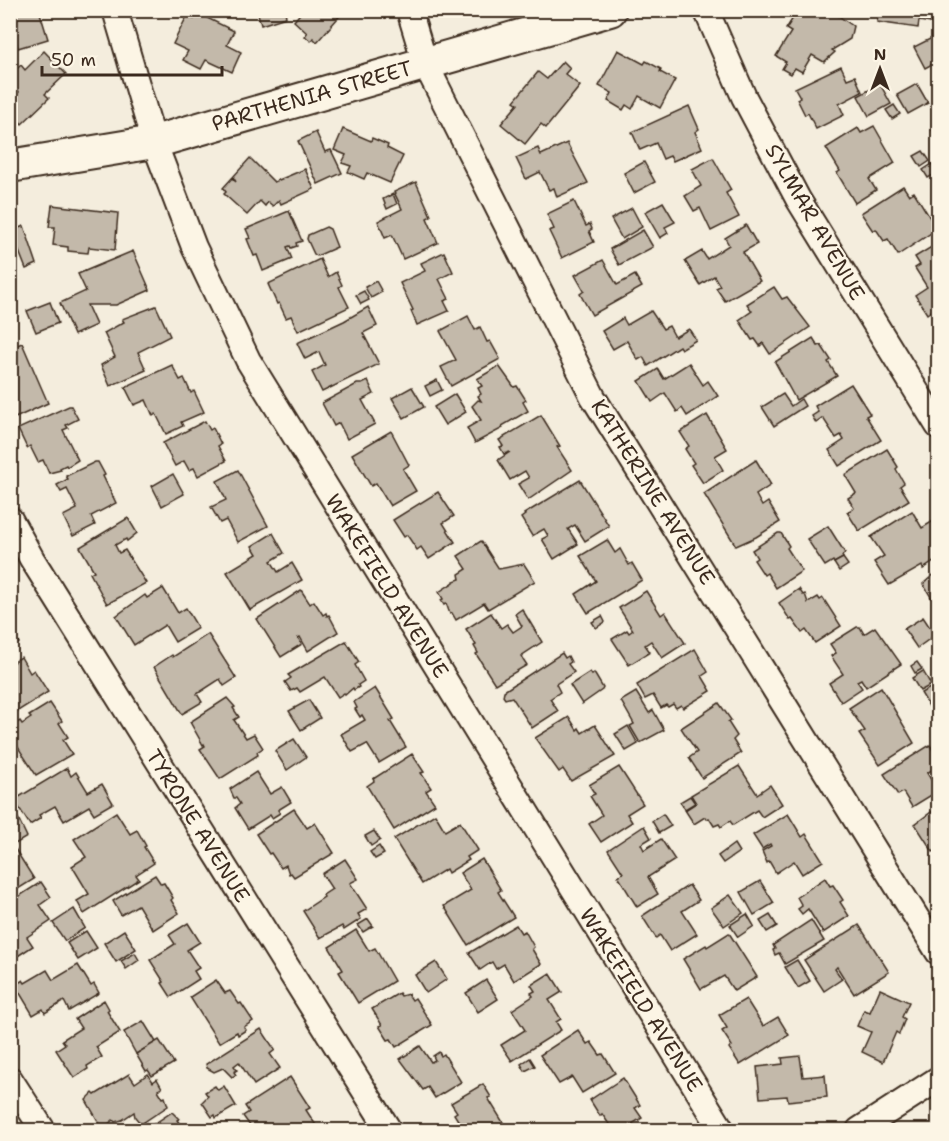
<svg xmlns="http://www.w3.org/2000/svg" width="949" height="1141" font-family="'Shantell Sans',sans-serif">
<style>
.building{fill:#c3b9aa;stroke:#3b2a1e;stroke-width:1.5}
.lines{fill:none;stroke-linecap:round;stroke-linejoin:round}
.minor-casing{stroke:#3b2a1e;stroke-width:28}
.tertiary-casing{stroke:#3b2a1e;stroke-width:36}
.minor{stroke:#fcf5e5;stroke-width:24}
.tertiary{stroke:#fcf5e5;stroke-width:32}
.labels{text-anchor:middle;stroke-width:4.5;stroke-linejoin:round;paint-order:stroke}
.street-label{font-size:21px;fill:#3b2a1e;stroke:#fcf5e5}
</style>
<rect width="100%" height="100%" fill="#f4eddd"/>
<filter id="ink" filterUnits="userSpaceOnUse"><feTurbulence type="fractalNoise" baseFrequency=".0167" numOctaves="2"/><feDisplacementMap in="SourceGraphic" scale="12" xChannelSelector="R" yChannelSelector="G"/><feConvolveMatrix kernelMatrix="1 2 1 2 8 2 1 2 1" color-interpolation-filters="sRGB"/></filter>
<g filter="url(#ink)">
<g class="building">
<polygon points="10,10 44,10 45,12 40,13 48,39 18,48 13,31 10,32"/>
<polygon points="257,10 285,10 286,17 261,25"/>
<polygon points="303,10 345,10 317,42 313,38 311,41 305,36 307,33 294,21"/>
<polygon points="798,10 830,10 853,26 850,39 832,50 835,52 824,62 812,55 802,72 795,68 791,74 782,69 786,62 776,56 791,32 786,29"/>
<polygon points="879,10 938,10 937,24 919,21 918,28 877,22"/>
<polygon points="197,13 234,31 227,45 241,52 232,72 206,60 201,69 183,60 188,51 173,44 187,16 194,19"/>
<polygon points="938,35 938,71 934,63 925,68 914,47"/>
<polygon points="618,50 644,64 646,61 661,69 660,72 675,80 660,108 639,96 632,109 626,105 623,110 608,101 612,93 599,86"/>
<polygon points="44,51 66,74 45,94 49,98 22,124 10,111 10,100 19,92 11,83 10,75 21,65 25,70"/>
<polygon points="563,61 570,68 565,74 580,86 546,128 541,124 525,144 501,124 518,104 514,101 538,72 547,79"/>
<polygon points="841,66 847,79 855,76 862,92 839,104 844,115 816,129 808,113 805,115 797,99 800,97 795,88"/>
<polygon points="880,84 891,104 869,116 858,96"/>
<polygon points="917,84 928,103 908,114 897,95"/>
<polygon points="894,105 900,114 892,119 886,110"/>
<polygon points="689,106 699,129 695,132 702,148 673,161 670,156 663,159 656,143 640,150 632,132"/>
<polygon points="874,126 895,163 869,179 876,190 855,203 837,173 840,171 826,148 858,128 861,133"/>
<polygon points="938,126 938,141 932,130"/>
<polygon points="343,129 371,141 372,138 388,145 387,148 403,156 390,183 367,173 364,179 348,172 351,166 342,163 346,155 334,150"/>
<polygon points="316,132 325,152 331,150 342,173 318,184 298,141"/>
<polygon points="567,143 588,183 557,197 554,188 549,190 540,172 526,179 516,158 538,148 541,155"/>
<polygon points="923,151 930,161 921,167 914,156"/>
<polygon points="250,158 274,182 305,169 314,189 281,204 279,200 273,206 268,202 265,206 260,201 247,215 224,194 226,192 223,188 232,178 236,182 233,177"/>
<polygon points="713,158 731,190 726,193 739,217 711,231 700,208 694,211 685,196 701,186 692,169"/>
<polygon points="644,162 655,182 634,193 624,173"/>
<polygon points="932,164 937,173 928,178 923,170"/>
<polygon points="416,182 431,216 427,218 438,243 403,259 392,235 385,238 378,221 402,209 394,192"/>
<polygon points="903,186 909,195 914,192 937,229 898,255 888,239 884,241 876,229 873,231 861,213"/>
<polygon points="393,194 397,204 387,209 383,199"/>
<polygon points="574,201 586,226 590,224 592,229 589,231 594,242 562,258 549,231 554,229 547,214"/>
<polygon points="663,202 675,222 665,227 668,233 660,238 645,212"/>
<polygon points="52,205 118,213 115,250 89,247 88,253 68,251 68,247 53,245 55,227 49,227"/>
<polygon points="632,208 642,227 622,239 611,219"/>
<polygon points="289,211 302,241 296,243 297,246 291,248 290,246 287,247 292,259 263,271 257,255 254,256 247,239 250,238 246,229"/>
<polygon points="746,225 757,244 743,252 760,281 725,301 716,288 720,286 714,276 700,285 685,261 702,251 707,259 729,245 725,238"/>
<polygon points="24,226 37,264 26,269 11,231"/>
<polygon points="326,227 330,229 337,247 317,256 314,254 307,239 308,235"/>
<polygon points="643,230 653,247 619,265 610,249"/>
<polygon points="938,243 938,306 927,314 915,295 927,287 915,268 920,265 915,257"/>
<polygon points="133,251 150,290 116,305 87,305 96,325 74,335 60,303 86,291 78,274"/>
<polygon points="444,252 453,272 439,279 449,299 444,301 449,311 417,325 411,311 413,310 400,283 425,271 421,263"/>
<polygon points="320,259 328,277 336,272 342,285 339,287 349,307 298,331 291,316 286,318 279,303 277,304 268,284"/>
<polygon points="603,260 617,285 635,275 642,287 592,315 580,294 584,291 575,275"/>
<polygon points="376,281 382,292 371,298 365,287"/>
<polygon points="774,287 782,299 787,297 810,327 770,354 763,343 760,346 755,339 752,340 739,320 752,311 747,304"/>
<polygon points="364,291 369,300 361,304 356,295"/>
<polygon points="50,302 58,323 36,332 27,311"/>
<polygon points="156,306 170,336 138,352 146,370 110,386 101,365 115,357 104,333 124,322 122,319"/>
<polygon points="368,307 377,326 363,333 379,364 322,392 312,372 325,365 319,352 305,359 297,343 344,321"/>
<polygon points="651,311 663,329 669,326 675,337 689,329 696,340 681,349 679,346 648,366 643,357 638,360 627,341 613,349 602,331 623,318 627,325"/>
<polygon points="468,316 475,330 480,327 487,342 490,341 500,359 451,386 441,367 456,360 440,331"/>
<polygon points="938,318 938,332 932,323"/>
<polygon points="813,338 818,346 821,345 831,360 828,362 837,376 796,400 775,362"/>
<polygon points="22,343 48,403 13,419 10,412 10,348"/>
<polygon points="689,363 703,385 708,381 718,396 687,416 682,408 677,412 665,393 652,402 639,381 658,369 664,379"/>
<polygon points="172,365 180,380 184,378 191,393 194,391 204,412 181,422 183,426 166,434 156,414 153,416 146,400 134,405 125,387"/>
<polygon points="499,366 514,387 517,386 526,400 523,402 528,411 502,426 503,428 475,443 467,428 481,420 472,406 478,400 481,401 478,396 481,394 478,388 482,386 477,379"/>
<polygon points="437,380 442,390 430,396 425,386"/>
<polygon points="368,381 374,394 362,400 375,424 347,439 339,423 334,426 322,403 357,384 362,384"/>
<polygon points="851,384 870,414 866,416 881,440 839,466 829,450 844,440 841,435 836,438 823,418 816,423 812,416 818,412 815,406"/>
<polygon points="412,387 424,407 404,418 392,398"/>
<polygon points="455,394 466,412 445,425 434,407"/>
<polygon points="783,394 791,406 801,399 805,406 774,426 762,407"/>
<polygon points="69,406 71,406 78,419 66,425 68,428 63,430 78,460 67,467 66,465 60,468 61,470 49,473 43,460 38,462 30,446 27,448 18,429"/>
<polygon points="541,415 560,446 557,447 572,470 528,500 518,484 529,478 525,471 510,480 498,460 510,452 504,454 500,447 503,446 499,440"/>
<polygon points="707,415 727,449 715,456 723,470 703,483 691,465 694,463 685,449 689,446 680,432"/>
<polygon points="205,421 210,430 213,428 221,444 218,446 226,461 198,476 194,468 189,470 184,461 175,466 163,443"/>
<polygon points="391,431 409,465 403,469 416,491 390,506 376,483 371,486 352,454"/>
<polygon points="887,449 898,467 896,469 904,483 900,486 909,500 859,531 847,512 854,508 848,498 856,493 845,475"/>
<polygon points="756,460 771,485 756,495 762,506 768,502 780,522 756,537 736,546 704,494"/>
<polygon points="95,462 98,462 105,475 103,476 116,503 91,516 95,525 73,536 63,516 77,509 67,489 61,492 57,485 68,479 66,476"/>
<polygon points="238,470 268,526 238,542 226,520 220,523 211,507 226,500 217,481"/>
<polygon points="173,474 184,494 162,506 152,486"/>
<polygon points="580,480 609,526 585,541 575,525 568,529 578,544 554,559 542,539 548,536 544,529 532,536 521,518 525,515 524,514"/>
<polygon points="438,492 454,516 443,523 455,542 429,559 421,547 417,550 407,535 404,537 393,520"/>
<polygon points="912,511 922,528 935,520 938,525 938,559 923,569 922,566 889,585 874,562 884,556 871,537"/>
<polygon points="128,518 137,533 127,541 126,539 115,545 119,553 125,550 146,583 107,604 90,573 94,571 80,547"/>
<polygon points="828,526 845,553 842,556 843,558 834,563 833,561 825,566 807,539"/>
<polygon points="273,533 284,553 271,561 278,572 292,563 302,580 250,610 227,572 257,554 252,546"/>
<polygon points="778,533 781,533 789,546 787,548 802,571 776,588 767,573 764,575 754,560 757,558 752,550"/>
<polygon points="607,540 615,553 620,549 629,565 632,563 642,580 588,613 576,594 596,581 580,556"/>
<polygon points="481,541 499,569 524,564 535,581 488,609 484,603 456,620 452,613 450,614 446,603 444,605 441,600 443,599 439,592 454,582 454,581 460,579 459,574 467,569 458,556"/>
<polygon points="843,558 848,565 839,571 834,563"/>
<polygon points="938,571 938,599 934,602 923,584"/>
<polygon points="163,588 178,613 186,608 198,628 175,642 165,625 134,645 116,616 145,595 147,598"/>
<polygon points="799,589 803,595 805,594 808,603 818,597 820,600 823,598 841,626 815,643 806,630 802,633 792,619 790,620 779,603"/>
<polygon points="301,590 310,604 314,601 323,615 326,613 327,616 329,615 338,632 308,651 300,637 298,638 302,644 281,657 257,619"/>
<polygon points="646,591 661,615 665,612 685,643 662,658 651,641 645,645 650,652 629,665 612,639 627,630 629,633 633,630 619,608"/>
<polygon points="522,609 542,642 521,656 527,665 495,684 476,654 478,653 474,646 476,645 466,629 491,613 501,628 507,624 513,632 522,626 515,614"/>
<polygon points="602,616 605,622 596,628 592,622"/>
<polygon points="923,617 935,635 917,648 904,629"/>
<polygon points="857,627 860,627 864,634 875,627 901,664 866,687 861,679 857,681 862,688 841,702 829,683 843,674 831,656 836,653 830,644"/>
<polygon points="10,629 19,643 10,648"/>
<polygon points="208,634 236,678 224,686 220,679 197,694 202,702 182,714 154,667 172,655 173,657"/>
<polygon points="346,641 359,662 355,665 364,681 358,685 359,687 354,690 353,688 345,695 344,693 338,697 325,677 300,692 297,688 291,691 285,682 291,678 288,675"/>
<polygon points="695,649 708,672 702,676 711,691 683,708 681,705 676,708 673,704 668,707 666,705 661,708 653,695 645,699 637,685"/>
<polygon points="562,653 565,658 568,656 571,662 568,664 574,672 556,684 560,692 550,699 558,711 532,728 512,697 505,699 503,696 504,691"/>
<polygon points="21,657 30,673 34,670 48,692 10,716 10,664"/>
<polygon points="917,662 922,669 915,673 911,666"/>
<polygon points="923,671 931,685 920,691 912,678"/>
<polygon points="590,672 592,675 594,673 603,688 602,690 582,704 570,685"/>
<polygon points="881,687 914,743 880,765 859,734 865,731 849,708"/>
<polygon points="375,688 394,719 390,721 406,747 379,763 367,744 352,752 341,734 365,720 362,715 360,717 355,709 357,708 354,702"/>
<polygon points="930,688 938,703 930,708 921,693"/>
<polygon points="636,692 649,713 653,710 664,730 640,743 630,726 634,724 621,701"/>
<polygon points="227,698 235,707 233,708 239,717 234,720 246,738 254,734 263,748 257,752 258,755 220,779 200,749 205,746 204,744 203,745 190,722"/>
<polygon points="309,700 320,718 301,730 289,711"/>
<polygon points="50,703 62,721 59,723 68,737 63,740 72,754 36,775 10,735 10,727 20,721 22,724 31,718 29,716"/>
<polygon points="719,703 731,720 728,722 737,736 733,740 741,753 702,778 689,758 697,752 681,728"/>
<polygon points="569,717 577,730 579,728 582,733 595,725 615,756 571,781 563,769 559,772 535,738"/>
<polygon points="628,726 638,744 626,751 615,734"/>
<polygon points="294,739 306,757 287,770 275,751"/>
<polygon points="930,745 938,758 938,766 927,773 938,791 912,807 903,792 898,795 884,774"/>
<polygon points="412,754 424,772 421,773 431,788 426,791 435,804 394,830 367,786 374,781 373,779"/>
<polygon points="739,766 757,794 770,785 782,804 762,817 757,810 733,825 730,821 721,827 719,824 714,826 709,818 707,819 705,817 694,824 685,810 696,803 691,795"/>
<polygon points="619,767 643,804 627,814 632,822 601,842 589,824 602,815 590,796 595,794 589,785"/>
<polygon points="67,768 71,776 76,772 88,792 102,784 113,803 94,814 89,806 64,821 55,806 39,815 41,818 30,825 14,800"/>
<polygon points="256,772 270,794 282,787 291,802 278,810 280,813 272,818 270,815 248,829 235,808 240,804 236,798 234,798 230,789"/>
<polygon points="690,796 695,803 685,809 680,802"/>
<polygon points="938,807 938,849 933,852 915,824"/>
<polygon points="294,809 307,828 315,823 334,853 294,877 291,873 289,874 286,865 281,868 271,853 269,854 256,834"/>
<polygon points="116,812 130,834 137,830 146,846 144,847 154,863 136,875 139,879 84,914 77,901 89,894 72,866 86,857 74,839"/>
<polygon points="435,814 445,831 460,822 478,850 467,857 469,860 448,873 446,869 422,884 394,839"/>
<polygon points="663,814 671,826 659,833 652,821"/>
<polygon points="788,814 802,837 806,834 823,861 802,874 794,861 776,873 769,861 767,863 762,851 771,846 770,844 762,849 753,835"/>
<polygon points="18,818 27,837 10,847 10,822"/>
<polygon points="644,826 651,838 641,844 644,850 661,839 675,860 648,877 658,894 637,907 618,876 623,873 608,850"/>
<polygon points="374,831 380,840 371,846 365,836"/>
<polygon points="734,844 739,852 723,863 718,856"/>
<polygon points="379,846 384,854 375,859 370,852"/>
<polygon points="15,849 34,879 10,894 10,852"/>
<polygon points="345,859 358,879 350,883 367,909 358,914 361,919 344,930 342,926 320,938 303,911 324,897 323,895 332,889 322,874"/>
<polygon points="482,859 501,890 498,892 514,917 468,945 444,906 471,890 460,873"/>
<polygon points="155,875 161,884 164,883 173,898 171,900 179,913 153,930 138,905 121,915 113,901"/>
<polygon points="825,878 830,886 833,885 843,900 840,902 849,916 823,933 808,909 802,914 798,909 802,906 797,897"/>
<polygon points="760,881 774,903 754,915 741,892"/>
<polygon points="41,882 51,897 40,905 51,921 27,937 33,946 10,961 10,902"/>
<polygon points="689,885 699,900 682,911 697,934 670,951 660,935 656,938 642,916"/>
<polygon points="730,895 743,913 724,926 711,908"/>
<polygon points="74,909 85,928 65,941 53,923"/>
<polygon points="747,914 754,926 738,937 730,925"/>
<polygon points="770,915 777,926 767,932 760,921"/>
<polygon points="368,919 373,926 363,932 358,925"/>
<polygon points="811,920 824,941 785,964 779,953 775,955 773,950 775,949 773,945"/>
<polygon points="188,923 200,942 187,950 199,968 194,971 199,979 171,997 162,983 164,982 150,960 175,944 169,935"/>
<polygon points="516,925 521,933 525,931 534,947 532,949 541,964 514,981 504,964 496,969 492,962 480,970 469,953"/>
<polygon points="859,925 889,972 854,994 837,967 835,969 842,979 824,991 804,960"/>
<polygon points="124,930 136,949 116,962 104,943"/>
<polygon points="356,930 369,951 375,948 394,981 358,1003 339,972 343,970 329,947"/>
<polygon points="86,931 97,948 78,960 67,943"/>
<polygon points="729,933 757,977 734,991 724,976 701,989 683,959 706,945 707,947"/>
<polygon points="135,953 139,960 126,969 121,961"/>
<polygon points="797,960 810,981 798,988 785,967"/>
<polygon points="436,962 447,979 426,993 415,975"/>
<polygon points="78,965 91,986 94,984 99,993 69,1011 64,1001 45,1013 43,1009 33,1015 15,985 23,980 25,983 47,970 53,980"/>
<polygon points="550,973 562,992 549,1000 561,1019 556,1022 561,1030 512,1061 501,1045 525,1030 512,1010 533,996 531,993 535,991 531,985"/>
<polygon points="216,980 225,993 230,991 239,1004 241,1003 253,1021 244,1027 246,1030 238,1035 237,1032 219,1043 190,997"/>
<polygon points="486,980 498,999 478,1012 466,993"/>
<polygon points="880,989 909,1002 902,1017 905,1019 899,1034 896,1032 883,1062 862,1052 871,1032 857,1026 864,1010 870,1012"/>
<polygon points="399,993 401,996 408,994 412,1000 415,998 432,1025 396,1047 391,1039 388,1040 379,1026 382,1025 372,1009"/>
<polygon points="746,999 763,1026 778,1017 789,1035 740,1065 729,1048 732,1046 722,1031 727,1028 719,1015"/>
<polygon points="104,1000 109,1009 107,1011 120,1032 96,1047 102,1057 87,1066 88,1069 74,1078 56,1050 65,1044 62,1040 81,1028 75,1019"/>
<polygon points="143,1021 156,1042 136,1054 124,1032"/>
<polygon points="261,1029 275,1050 270,1054 280,1068 254,1085 239,1062 234,1066 237,1070 234,1072 236,1075 232,1077 223,1068 214,1072 207,1068 206,1064"/>
<polygon points="578,1030 587,1044 591,1042 600,1055 603,1054 615,1073 582,1093 572,1077 559,1084 540,1055"/>
<polygon points="159,1040 174,1063 152,1076 148,1070 146,1071 136,1054"/>
<polygon points="420,1046 431,1062 435,1060 433,1056 439,1052 441,1056 444,1054 461,1082 435,1098 428,1087 423,1090 400,1059"/>
<polygon points="800,1056 803,1077 825,1075 827,1097 788,1101 787,1096 760,1098 757,1067 783,1064 782,1058"/>
<polygon points="530,1058 535,1066 525,1071 521,1064"/>
<polygon points="129,1074 135,1083 148,1074 153,1082 157,1079 162,1088 158,1090 163,1098 165,1097 168,1106 141,1124 135,1117 134,1112 122,1120 115,1122 113,1120 105,1127 101,1126 86,1100 93,1093 95,1095"/>
<polygon points="290,1077 310,1108 306,1110 319,1130 253,1130 243,1116 249,1112 245,1106"/>
<polygon points="623,1078 640,1105 635,1108 642,1118 622,1130 613,1130 602,1114 600,1116 590,1100"/>
<polygon points="483,1084 491,1097 488,1098 504,1124 493,1130 464,1130 454,1114 457,1112 451,1103"/>
<polygon points="215,1086 218,1090 224,1086 236,1106 216,1118 215,1115 212,1117 202,1102 208,1096 205,1092"/>
<polygon points="172,1112 179,1119 177,1120 184,1130 145,1130"/>
</g>
<g class="lines">
<g class="minor-casing">
<g id="minor">
<polyline points="115,10 154,142 194,247 248,360 722,1130"/>
<polyline points="409,10 425,63 593,397 938,952"/>
<polyline points="706,10 744,97 798,199 938,426"/>
<polyline points="10,519 32,559 389,1130"/>
<polyline points="10,1079 43,1130"/>
<polyline points="859,1130 938,1079"/>
</g>
</g>
<g class="tertiary-casing">
<polyline id="tertiary" points="10,166 154,142 610,10"/>
</g>
<use href="#minor" class="minor"/>
<use href="#tertiary" class="tertiary"/>
</g>
</g>
<g class="labels">
<g class="street-label">
<text transform="translate(312 96) rotate(-16)" y="7">PARTHENIA STREET</text>
<text transform="translate(815 222) rotate(60)" y="7">SYLMAR AVENUE</text>
<text transform="translate(653 492) rotate(58)" y="7">KATHERINE AVENUE</text>
<text transform="translate(387 586) rotate(58)" y="7">WAKEFIELD AVENUE</text>
<text transform="translate(198 826) rotate(58)" y="7">TYRONE AVENUE</text>
<text transform="translate(641 1000) rotate(58)" y="7">WAKEFIELD AVENUE</text>
</g>
</g>
<rect width="949" height="1141" fill="none" stroke="#fcf5e5" stroke-width="36"/>
<rect x="18" y="18" width="913" height="1105" fill="none" stroke="#3b2a1e" stroke-width="2" filter="url(#ink)"/>
<g transform="translate(880 69)" stroke="#fcf5e5" stroke-width="4.5" paint-order="stroke">
<path d="M0-4.5L10 22L0 15L-10 22Z" fill="#3b2a1e"/>
<text y="-9" font-size="16" font-weight="bold" text-anchor="middle" fill="#3b2a1e">N</text>
</g>
<path d="M42 66v9h180v-9" fill="none" stroke="#3b2a1e" stroke-width="3"/>
<text x="51" y="66" font-size="18" fill="#3b2a1e" stroke="#fcf5e5" stroke-width="4.5" paint-order="stroke">50 m</text>
</svg>
